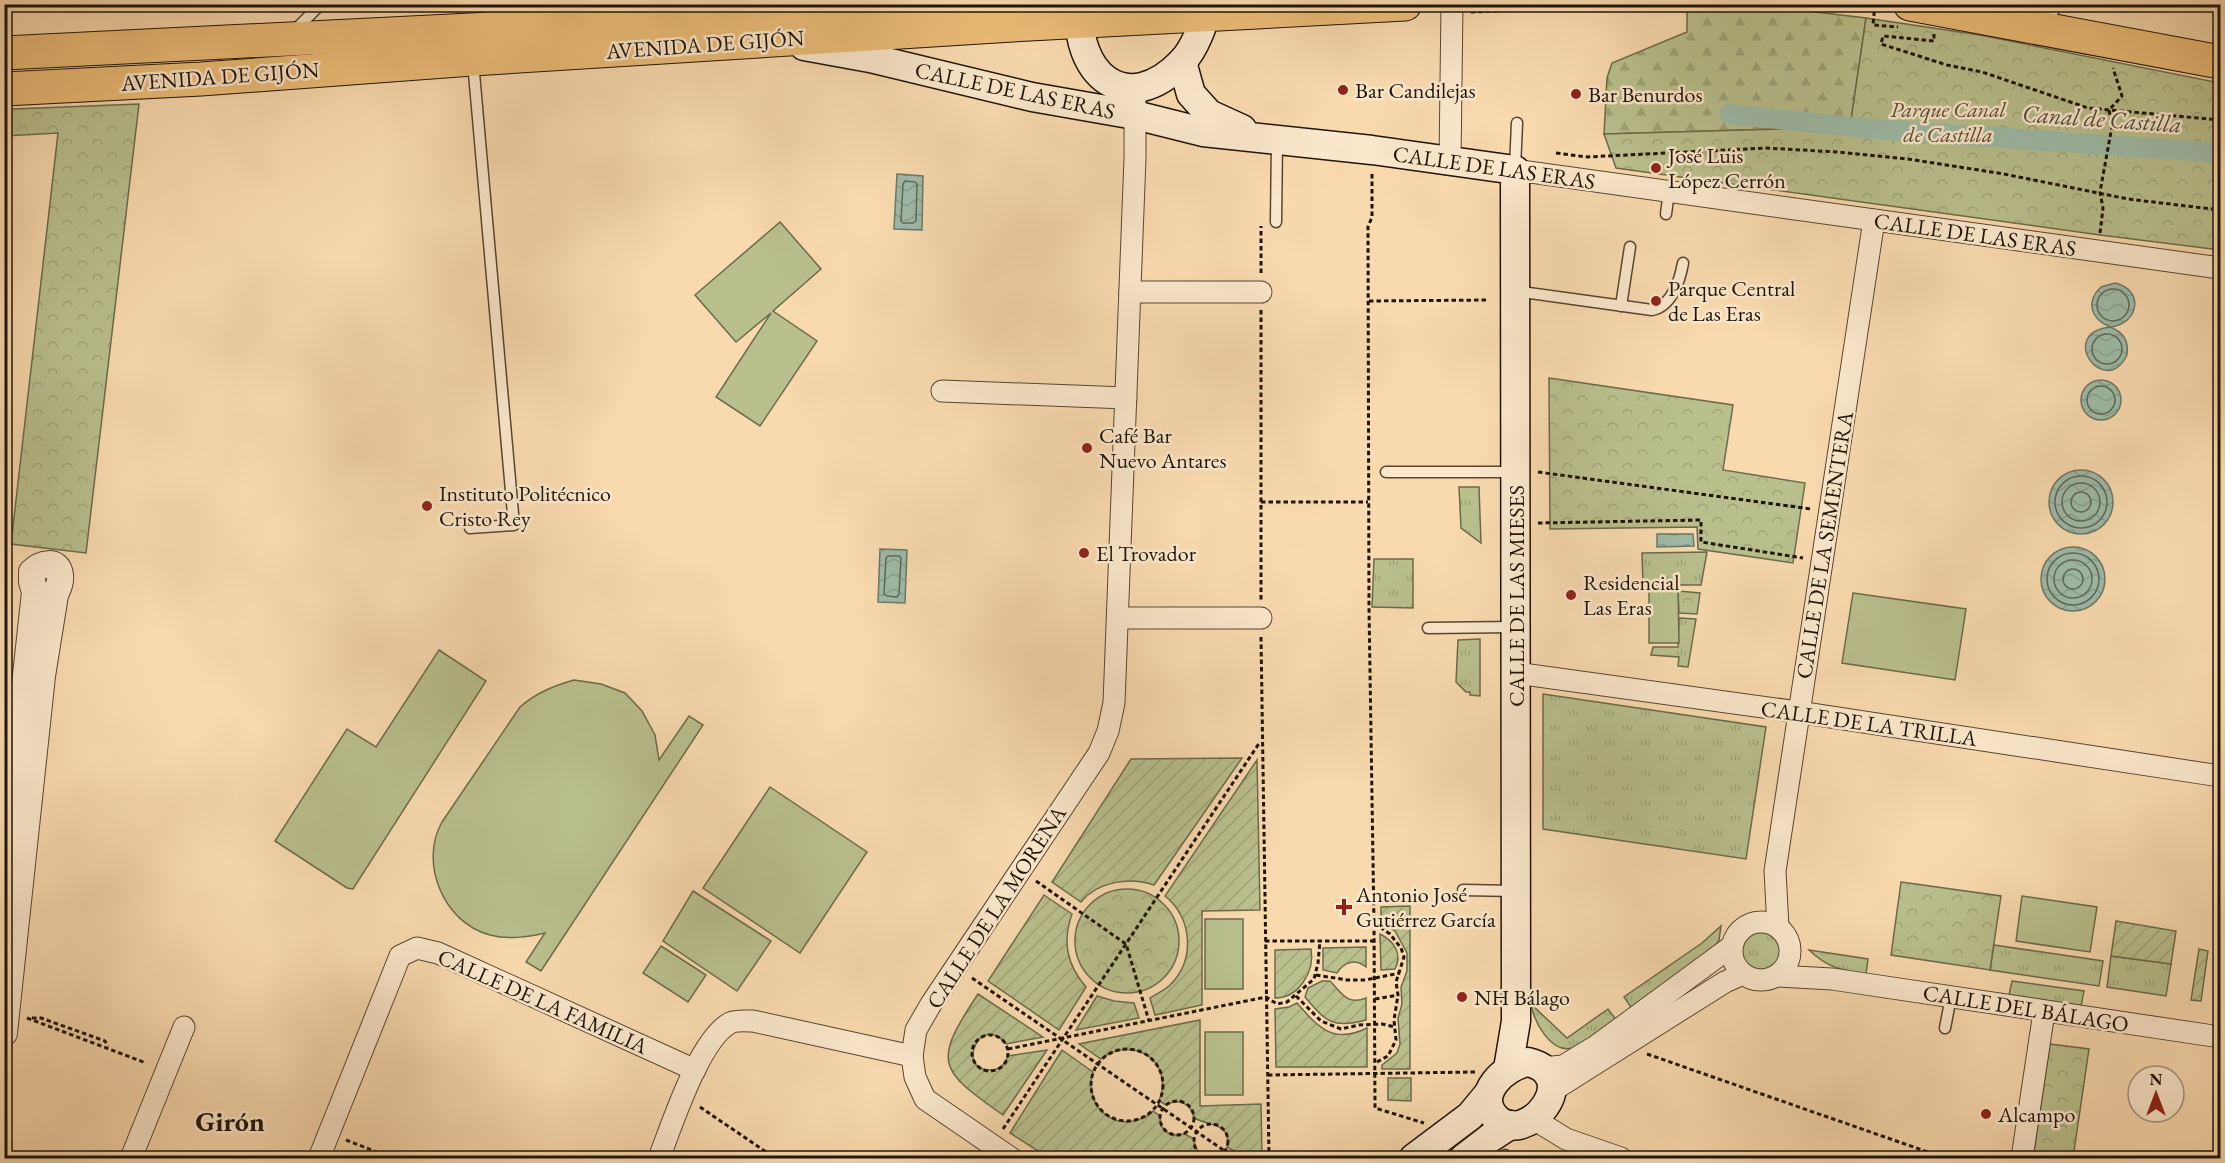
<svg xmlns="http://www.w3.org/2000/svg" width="2225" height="1163" font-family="'EB Garamond',serif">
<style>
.grass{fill:url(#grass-tufts);stroke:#6c6a4a;stroke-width:1.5}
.forest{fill:url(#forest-firs);stroke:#6c6a4a;stroke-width:1.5}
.park{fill:url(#park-crowns);stroke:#6c6a4a;stroke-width:1.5}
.garden{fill:url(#garden-furrows);stroke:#6c6a4a;stroke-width:1.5}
.pitch{fill:#b9c08e;stroke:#6c6a4a;stroke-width:1.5}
.water{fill:url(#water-waves);stroke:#6b7868;stroke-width:1.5}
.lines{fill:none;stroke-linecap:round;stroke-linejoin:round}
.shore{stroke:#5e6858;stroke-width:1.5}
.canal{stroke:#9ebba9;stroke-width:20}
.service-casing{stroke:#564631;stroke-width:13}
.minor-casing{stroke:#564631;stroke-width:23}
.tertiary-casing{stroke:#564631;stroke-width:28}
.secondary-casing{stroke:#1f1407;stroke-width:31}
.trunk-casing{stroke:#1f1407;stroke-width:35}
.path{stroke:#1f1407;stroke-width:3;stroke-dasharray:4.5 3;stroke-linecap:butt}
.service{stroke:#fbe7cb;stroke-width:10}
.minor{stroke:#fbe7cb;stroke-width:21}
.tertiary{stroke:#fbe7cb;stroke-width:26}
.secondary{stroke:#fbe7cb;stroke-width:28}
.trunk{stroke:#ecbd78;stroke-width:33}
.poi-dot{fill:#8f2418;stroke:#fbe7cb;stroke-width:2}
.labels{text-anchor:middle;stroke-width:5;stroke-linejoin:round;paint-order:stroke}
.street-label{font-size:22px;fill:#1f1407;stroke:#fbe7cb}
.poi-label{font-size:22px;fill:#1f1407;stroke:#fbe7cb;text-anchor:start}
.park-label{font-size:22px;font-style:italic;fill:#555036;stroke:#fbe7cb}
.water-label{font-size:24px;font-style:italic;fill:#4b4e40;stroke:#fbe7cb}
.district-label{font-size:28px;font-weight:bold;fill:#1f1407;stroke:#fbe7cb}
</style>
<defs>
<pattern id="grass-tufts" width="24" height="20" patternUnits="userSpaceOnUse" patternTransform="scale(1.5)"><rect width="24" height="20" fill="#b9c08e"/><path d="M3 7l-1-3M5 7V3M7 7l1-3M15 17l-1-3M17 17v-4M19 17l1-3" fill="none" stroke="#9fa479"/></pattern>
<pattern id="forest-firs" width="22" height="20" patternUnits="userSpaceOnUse" patternTransform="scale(1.5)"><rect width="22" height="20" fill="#b9c08e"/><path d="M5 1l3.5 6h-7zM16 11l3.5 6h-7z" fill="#9fa479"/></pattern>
<pattern id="park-crowns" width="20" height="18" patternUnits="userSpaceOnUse" patternTransform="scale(1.5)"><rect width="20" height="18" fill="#b9c08e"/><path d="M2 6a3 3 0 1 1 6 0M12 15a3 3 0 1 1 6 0" fill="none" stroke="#9fa479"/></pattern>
<pattern id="garden-furrows" width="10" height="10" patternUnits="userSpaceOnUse" patternTransform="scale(1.5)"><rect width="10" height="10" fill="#b9c08e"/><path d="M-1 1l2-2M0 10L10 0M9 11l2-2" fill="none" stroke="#9fa479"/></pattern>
<pattern id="water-waves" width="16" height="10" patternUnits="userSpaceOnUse" patternTransform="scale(1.5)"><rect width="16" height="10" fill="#9ebba9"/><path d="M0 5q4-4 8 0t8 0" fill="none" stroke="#88a090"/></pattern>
</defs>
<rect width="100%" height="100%" fill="#f9daaf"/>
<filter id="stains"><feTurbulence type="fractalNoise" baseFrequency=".00333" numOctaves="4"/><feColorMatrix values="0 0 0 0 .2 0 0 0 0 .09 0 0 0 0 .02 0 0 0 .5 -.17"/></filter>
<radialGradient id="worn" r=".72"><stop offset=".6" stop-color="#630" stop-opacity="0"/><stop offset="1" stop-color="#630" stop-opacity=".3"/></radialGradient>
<g class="grass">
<polygon points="1459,487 1479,487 1481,543 1461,528"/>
<polygon points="1707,552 1701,585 1643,585 1642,553"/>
<polygon points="1374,559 1413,559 1413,608 1372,607"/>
<polygon points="1679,618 1696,619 1688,667 1678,666 1679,657 1651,655 1653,647 1678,647"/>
<polygon points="1480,639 1480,696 1470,695 1470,692 1466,692 1456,682 1458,640"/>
<polygon points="1543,694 1766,727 1746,859 1543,829"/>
<polygon points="1721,926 1719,940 1714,948 1633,1010 1624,997 1702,943"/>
<circle cx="1761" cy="951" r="19"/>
<polygon points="1994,945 2103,961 2099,986 1990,970"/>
<path d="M1809,950l59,9 -2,15c-25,-4 -38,-6 -57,-24z"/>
<polygon points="2111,956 2171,964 2166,996 2107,987"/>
<polygon points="2012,981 2084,991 2081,1006 2009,995"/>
<path d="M1531,1004l36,34 41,-29 9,12c-10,6 -34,25 -44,27 -23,6 -39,-27 -42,-44z"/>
</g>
<polygon class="forest" points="1687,9 1790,9 1866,18 1850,127 1604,134 1607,78 1612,63 1687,32"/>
<g class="park">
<polygon points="1866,18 1980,35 2220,83 2220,250 2100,235 1616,168 1604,134 1850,127"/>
<polygon points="139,104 86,553 11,544 58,133 5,136 5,114 13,109"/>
<polygon points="1549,378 1733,405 1723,470 1805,483 1793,563 1698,549 1697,527 1550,529"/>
<polygon points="1678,591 1700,593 1697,614 1679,613"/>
<polygon points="1901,882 2001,896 1990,970 1891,955"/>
<circle cx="1127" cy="941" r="52"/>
<polygon points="2050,1044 2089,1049 2073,1158 2033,1158"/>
</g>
<g class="garden">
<path d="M1242,758l-88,127c-24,-8 -56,-4 -73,17l-29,-20 79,-123z"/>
<path d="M1257,760l3,150 -58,1v94l-47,10 -5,-17c6,-4 15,-8 20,-13 26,-26 22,-67 -5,-89z"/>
<path d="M1044,895l28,19c-10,28 -5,51 14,73l-27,43 -71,-49z"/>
<polygon points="1410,906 1410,1069 1382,1069 1382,1065 1397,1053 1400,1044 1398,1018 1402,1004 1401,987 1407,971 1407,953 1395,931 1381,922 1381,907"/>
<polygon points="2116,921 2176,931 2171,964 2111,956"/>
<path d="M1380,934c14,7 23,20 15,35l-14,1z"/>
<path d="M1366,947v20c-11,-9 -22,-5 -29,6l-14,-3v-22z"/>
<path d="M1311,949c4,22 -12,49 -36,49v-48z"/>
<polygon points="2199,949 2208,951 2201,1001 2191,1000"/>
<path d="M1322,981h8c11,11 17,25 36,17v22c-33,9 -40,2 -61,-23l3,-9z"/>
<path d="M978,994l65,43 -37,7c-26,-33 -51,28 -15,26 9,0 14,-6 17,-14l39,-6 -44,65c-66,-46 -70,-53 -25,-121z"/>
<polygon points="1097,996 1114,1001 1134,1003 1139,1018 1076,1030"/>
<path d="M1297,1003c21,24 36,42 70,25v39h-91l-1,-58 14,-2z"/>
<path d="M1200,1020v86l61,-2 1,54h-15l-20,-11c5,-24 -18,-21 -33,-29 -3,-15 -15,-20 -28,-13l-7,-4c16,-39 -26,-67 -58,-42l-22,-15z"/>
<path d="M1062,1050l31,22c-11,38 29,66 60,39l7,5 1,10 7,7 8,2 9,-1 9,5c1,15 11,21 25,17l4,2h-174l-39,-25z"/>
<polygon points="1388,1078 1411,1078 1411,1101 1388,1100"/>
</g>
<g class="pitch">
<polygon points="780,222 821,269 773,311 817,341 760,426 716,397 771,313 736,342 695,295"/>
<polygon points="1649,591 1678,591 1679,643 1649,643"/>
<polygon points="1853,593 1966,609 1955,680 1842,663"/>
<polygon points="439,650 486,681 353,889 347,888 275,841 347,729 376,747"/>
<path d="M574,680l27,4 24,9 17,18 13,24 4,25 30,-44 14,9 -162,246 -15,-9 19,-29c-18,4 -36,7 -55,2 -47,-12 -71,-73 -48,-113l78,-115c16,-14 33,-21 54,-27z"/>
<polygon points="770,787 867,852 800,953 703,888"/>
<polygon points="693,891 771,941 737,991 663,941"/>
<polygon points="2022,896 2097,907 2090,952 2016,941"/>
<rect x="1205" y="919" width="38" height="70"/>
<polygon points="661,946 706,975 688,1002 643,973"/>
<rect x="1205" y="1032" width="38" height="63"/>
</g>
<g class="water">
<polygon points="897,174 923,176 922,230 894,229"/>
<path d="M2115,283c30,7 24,41 -5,44 13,5 19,13 17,28 -22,45 -71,-22 -17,-28 -19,-8 -25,-25 -9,-40z"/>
<circle cx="2101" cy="400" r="20"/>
<circle cx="2081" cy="502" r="32"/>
<polygon points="1657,534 1693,534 1694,546 1657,547"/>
<circle cx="2073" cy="579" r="32"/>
<polygon points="880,549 907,550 905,603 878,602"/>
</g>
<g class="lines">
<g class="shore">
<polygon points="905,181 915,182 917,184 916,221 913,223 903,223 901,221 903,184"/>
<circle cx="2113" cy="305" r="16"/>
<circle cx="2107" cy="349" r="15"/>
<circle cx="2101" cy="400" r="14"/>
<circle cx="2081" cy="502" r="26"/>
<circle cx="2081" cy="502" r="19"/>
<circle cx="2081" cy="502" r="10"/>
<circle cx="2073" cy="579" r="26"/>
<polygon points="888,556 899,556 901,558 899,594 897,597 887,596 884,594 886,558"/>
<circle cx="2073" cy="579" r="19"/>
<circle cx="2073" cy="579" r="10"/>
</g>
<polyline class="canal" points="1729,114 1873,129 2220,153"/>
<g class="service-casing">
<g id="service">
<polyline points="479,4 512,17"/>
<polyline points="293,32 321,4"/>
<polyline points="1515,168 1517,123"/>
<polyline points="1666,214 1669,191"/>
<polyline points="1276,222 1277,141"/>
<path d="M1515,291l137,19c20,-4 28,-30 31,-47"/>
<polyline points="1621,306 1630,247"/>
<polyline points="1386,472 1515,472"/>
<polyline points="470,528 514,525 473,62"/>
<polyline points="1428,628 1515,627"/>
<polyline points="1463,890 1516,891"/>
<polyline points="1945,1028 1951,997"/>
<polyline points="1503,1158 1505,1155"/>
</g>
</g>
<g class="minor-casing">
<g id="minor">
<polyline points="2049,8 2051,4"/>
<polyline points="1450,161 1452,4"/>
<polyline points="1515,170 2220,268"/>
<polyline points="1130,292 1261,292"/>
<polyline points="942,391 1126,398"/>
<polyline points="1118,618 1261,618"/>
<polyline points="1516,673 1798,712 2220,776"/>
<circle cx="1761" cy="951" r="29"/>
<polyline points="1778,927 1775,871 1874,220"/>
<polyline points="1777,976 1832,979 2220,1037"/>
<polyline points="1542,1068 1563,1066 1596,1046 1732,946"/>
<polyline points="1552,1091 1725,982 1743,974"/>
<polyline points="1532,1118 1566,1139 1621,1158"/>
<polyline points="131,1158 184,1027"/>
<polyline points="319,1158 400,956 417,948 438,953 695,1070"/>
<path d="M659,1158c13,-33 40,-118 71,-135 6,-3 16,-2 23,-2l159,35"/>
<polyline points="1011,1158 925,1099 915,1077 912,1056 916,1030 931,1004 1099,753 1108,731 1114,703 1135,158 1135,101"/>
<polyline points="2022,1158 2044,1012"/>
</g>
</g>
<g class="tertiary-casing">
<path id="tertiary" d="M4,879l31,-287 -3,-10v-10c8,-8 26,-14 28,3 1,7 -2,13 -5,20l-13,81 -38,357"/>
</g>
<g class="secondary-casing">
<g id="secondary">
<path d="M1080,4c-7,69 46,116 102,58 14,-15 21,-38 27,-58"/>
<polyline points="804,46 870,58 1032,97 1135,115 1203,132 1372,150 1515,170 1516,1021 1508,1069"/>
<polyline points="1182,62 1191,94 1209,114 1242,129"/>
<path d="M1528,1062c57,14 -2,87 -32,56 -23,-24 9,-52 32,-56z"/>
<polyline points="1414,1158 1470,1116 1489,1093"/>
<polyline points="1464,1158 1490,1138 1510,1125"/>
</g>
</g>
<g class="trunk-casing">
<g id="trunk">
<polyline points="1910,4 2220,62"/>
<polyline points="4,53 938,7"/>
<polyline points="4,89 201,79 472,59 1012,25 1405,4"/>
</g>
</g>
<g class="path">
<polyline points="1875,4 1873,25 1898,27"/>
<polyline points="1471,12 1501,11 1501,4"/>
<polyline points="1934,34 1934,41 1883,36 1881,44 1947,65 1982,72 2088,108 2220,120"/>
<polyline points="1556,153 1587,157 1766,148 1837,152 1908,159 2004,174 2128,199 2220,210"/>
<polyline points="1372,174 1372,217 1368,227 1369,608 1374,923 1375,1108 1424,1123"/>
<polyline points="2100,233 2103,208 2100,192 2112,126 2109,110 2122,96 2113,68"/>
<polyline points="1261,273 1261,226"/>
<polyline points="1369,301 1489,300"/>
<polyline points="1261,310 1261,600"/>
<polyline points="1538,472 1811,509"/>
<polyline points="1261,502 1368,502"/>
<polyline points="1538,523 1701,520 1701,542 1803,558"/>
<polyline points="1261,637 1269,1158"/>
<polyline points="1036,881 1126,944 1149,1021"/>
<polyline points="1374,923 1390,934 1401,948 1404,957 1396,982 1398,995 1394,1020 1396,1040 1388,1056 1375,1063"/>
<polyline points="1265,941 1374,941"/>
<polyline points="1316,975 1347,980 1365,980 1400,973"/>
<polyline points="972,978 1235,1158"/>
<polyline points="1296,996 1321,1021 1341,1029 1359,1025 1382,1024 1395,1027"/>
<polyline points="1375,999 1398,995"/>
<polyline points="27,1018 146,1063"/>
<polyline points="32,1018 41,1018 105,1041 108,1046"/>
<circle cx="990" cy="1053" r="18"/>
<circle cx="1127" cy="1085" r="36"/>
<polyline points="1008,1049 1266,997 1277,1004 1287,1002 1314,979 1318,963 1320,941"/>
<polyline points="1647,1054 1945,1158"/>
<polyline points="1268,1075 1476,1072"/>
<circle cx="1177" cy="1118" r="17"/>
<polyline points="700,1107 775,1158"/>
<circle cx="1211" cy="1141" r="17"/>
<polyline points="1003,1129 1260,742"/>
<polyline points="346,1140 392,1158"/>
</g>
<use href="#service" class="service"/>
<use href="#minor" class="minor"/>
<use href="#tertiary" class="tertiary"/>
<use href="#secondary" class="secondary"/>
<use href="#trunk" class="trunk"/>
</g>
<g class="poi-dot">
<circle cx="1343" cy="90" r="6"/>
<circle cx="1576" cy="94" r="6"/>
<circle cx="1656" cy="168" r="6"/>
<circle cx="1656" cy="301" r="6"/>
<circle cx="1087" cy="448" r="6"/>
<circle cx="427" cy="506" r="6"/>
<circle cx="1084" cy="553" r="6"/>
<circle cx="1571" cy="595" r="6"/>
<path d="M1341 898h6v6h6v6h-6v6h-6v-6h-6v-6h6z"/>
<circle cx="1462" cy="997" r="6"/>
<circle cx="1986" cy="1114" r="6"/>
</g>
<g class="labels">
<g class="street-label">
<text transform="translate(705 44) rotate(-4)" y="8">AVENIDA DE GIJÓN</text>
<text transform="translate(220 76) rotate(-4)" y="8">AVENIDA DE GIJÓN</text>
<text transform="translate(1015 90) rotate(12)" y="8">CALLE DE LAS ERAS</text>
<text transform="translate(1494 167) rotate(8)" y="8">CALLE DE LAS ERAS</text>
<text transform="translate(1975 234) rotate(8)" y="8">CALLE DE LAS ERAS</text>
<text transform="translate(1824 545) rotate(-81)" y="8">CALLE DE LA SEMENTERA</text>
<text transform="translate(1516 596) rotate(-90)" y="8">CALLE DE LAS MIESES</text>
<text transform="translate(1869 723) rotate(8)" y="8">CALLE DE LA TRILLA</text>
<text transform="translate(996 907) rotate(-57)" y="8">CALLE DE LA MORENA</text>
<text transform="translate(543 1001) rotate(24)" y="8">CALLE DE LA FAMILIA</text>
<text transform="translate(2026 1008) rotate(9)" y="8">CALLE DEL BÁLAGO</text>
</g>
<g class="poi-label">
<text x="1355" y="98">Bar Candilejas</text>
<text x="1588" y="102">Bar Benurdos</text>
<text x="1668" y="163">José Luis<tspan x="1668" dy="25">López Cerrón</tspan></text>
<text x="1668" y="296">Parque Central<tspan x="1668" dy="25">de Las Eras</tspan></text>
<text x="1099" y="443">Café Bar<tspan x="1099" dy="25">Nuevo Antares</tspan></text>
<text x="439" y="501">Instituto Politécnico<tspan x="439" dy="25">Cristo Rey</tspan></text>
<text x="1096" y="561">El Trovador</text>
<text x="1583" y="590">Residencial<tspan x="1583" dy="25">Las Eras</tspan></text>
<text x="1356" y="902">Antonio José<tspan x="1356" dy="25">Gutiérrez García</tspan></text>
<text x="1474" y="1005">NH Bálago</text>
<text x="1998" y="1122">Alcampo</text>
</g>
<g class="park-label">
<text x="1948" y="117">Parque Canal<tspan x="1948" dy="25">de Castilla</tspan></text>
</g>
<g class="water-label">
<text transform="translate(2102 119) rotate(4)" y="8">Canal de Castilla</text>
</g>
<g class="district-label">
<text x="230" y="1131">Girón</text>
</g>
</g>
<rect width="2225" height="1163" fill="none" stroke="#f9daaf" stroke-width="24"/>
<rect x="6" y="6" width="2213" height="1151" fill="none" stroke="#1f1407" stroke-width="3"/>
<rect x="12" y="12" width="2201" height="1139" fill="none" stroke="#1f1407" stroke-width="1.5"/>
<g transform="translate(2156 1094)"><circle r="28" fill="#fbe7cb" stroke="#a3937d" stroke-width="1.5"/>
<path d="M0-4.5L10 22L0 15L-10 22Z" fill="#8f2418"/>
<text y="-9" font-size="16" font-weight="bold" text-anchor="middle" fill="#1f1407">N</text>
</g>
<rect width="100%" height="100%" filter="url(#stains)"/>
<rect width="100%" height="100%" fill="url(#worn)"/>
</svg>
